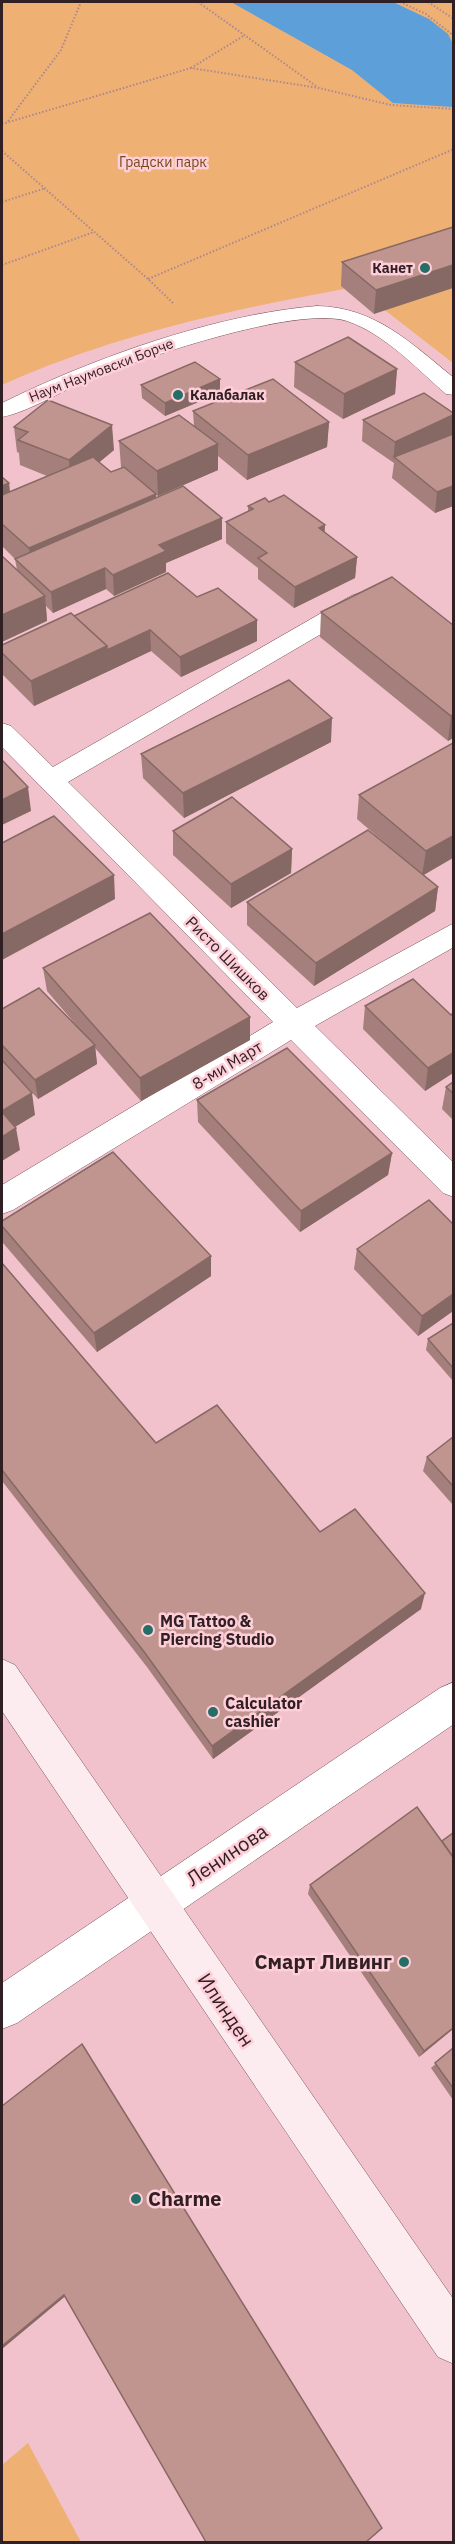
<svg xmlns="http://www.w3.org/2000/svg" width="455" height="2544" font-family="'IBM Plex Sans',sans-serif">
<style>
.green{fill:#eeb173}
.water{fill:#5c9fd9}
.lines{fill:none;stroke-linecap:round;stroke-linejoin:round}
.street-casing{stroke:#785058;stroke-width:1}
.secondary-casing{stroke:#785058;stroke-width:1}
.path{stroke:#ac878f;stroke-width:2;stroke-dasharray:1.5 2;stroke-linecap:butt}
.street{fill:#fff;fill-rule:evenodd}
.secondary{fill:#fcecef;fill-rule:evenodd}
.wall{fill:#a57f7b}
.shaded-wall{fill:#866864}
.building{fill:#c0948f;stroke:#866864;stroke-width:1.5}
.poi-dot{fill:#256e67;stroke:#fecfd8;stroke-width:2}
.labels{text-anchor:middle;stroke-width:5;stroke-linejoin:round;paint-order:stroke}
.far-park-label{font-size:14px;fill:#734a1a;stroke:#fecfd8}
.far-poi-label{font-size:14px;font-weight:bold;fill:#301f23;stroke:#fecfd8;text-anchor:end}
.far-street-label{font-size:14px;fill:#301f23;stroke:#fecfd8}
.street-label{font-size:16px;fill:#301f23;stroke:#fecfd8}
.poi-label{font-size:16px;font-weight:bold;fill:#301f23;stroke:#fecfd8;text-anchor:start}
.near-street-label{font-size:20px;fill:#301f23;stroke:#fecfd8}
.near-poi-label{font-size:20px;font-weight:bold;fill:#301f23;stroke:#fecfd8;text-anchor:end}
</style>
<rect width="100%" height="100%" fill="#f1c2cb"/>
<g class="green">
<path d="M2,2h451v361l-98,-76c-121,22 -240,47 -353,98z"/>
<polygon points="28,2443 81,2542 2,2542 2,2465"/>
</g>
<polygon class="water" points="231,2 393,2 429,19 448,34 453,44 452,107 393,103 352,70"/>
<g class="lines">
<g class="street-casing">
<g id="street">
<path d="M317,306c58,1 94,37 137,72v17l-8,-1c-30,-26 -61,-60 -99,-73 -52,-16 -210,39 -262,60 -25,11 -57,31 -83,36v-14c91,-45 214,-89 315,-97z"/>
<polygon points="360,593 369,596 372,601 369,606 68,782 297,1008 454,923 454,947 315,1026 454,1163 454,1197 443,1193 291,1040 13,1210 2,1214 2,1185 273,1022 2,747 2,723 11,726 53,767 351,596"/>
<polygon points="454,1682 454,1724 17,2023 2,2029 2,1983 440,1688"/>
</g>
</g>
<g class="secondary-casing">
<polygon id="secondary" points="2,1659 15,1665 454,2300 454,2364 438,2357 2,1711"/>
</g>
<g class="path">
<polyline points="198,2 316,86"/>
<polyline points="400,2 426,14 454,36"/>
<polyline points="428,2 454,19"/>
<polyline points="191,68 245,35"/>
<polyline points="8,121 61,50 81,2"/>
<polyline points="2,124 191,68 319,88 391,105 454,109"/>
<polyline points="2,151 148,279"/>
<polyline points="2,202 46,188"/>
<polyline points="2,265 94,232"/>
<polyline points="173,303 148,279 454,149"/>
</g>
<use href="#street" class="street"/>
<use href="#secondary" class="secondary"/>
</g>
<g class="wall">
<polygon points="453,227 374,314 341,286 342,262"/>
<polygon points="295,362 397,369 395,394 343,419 294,387"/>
<polygon points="220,379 220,393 165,416 142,398 141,385"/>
<polygon points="193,411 329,422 327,447 247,480 218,456 218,470 158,496 156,495 156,498 222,539 166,563 166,572 114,596 106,589 53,613 46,606 47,621 17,570 15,559 2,546 2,477 9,483 10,492 47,476 20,465 19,453 17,452 14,427 114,450 99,462 111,472 122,468 121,467 119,441 194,426"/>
<polygon points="363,420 453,434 453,506 435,513 392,478 394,463 362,441"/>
<polygon points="269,502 325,532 357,557 355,578 294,608 258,579 258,568 226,543 226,522 248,512 248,506"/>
<polygon points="197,597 257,620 257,641 181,677 151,651 34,706 2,674 2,645 74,616"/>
<polygon points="321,612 453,625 453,738 448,741 320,637"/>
<polygon points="331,742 184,818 143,778 141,754"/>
<polygon points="453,743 423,875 438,887 435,911 314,986 247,925 247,902 402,858 357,819 359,795"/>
<polygon points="173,831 292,849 291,873 231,908 173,855"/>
<polygon points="43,968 250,1017 250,1040 141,1101 95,1048 97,1064 38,1099 2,1060 2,1009 76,1025 47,991"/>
<polygon points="365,1006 451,1015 453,1013 453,1073 425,1091 363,1029"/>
<polygon points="453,1082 453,1120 442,1109 446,1087"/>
<polygon points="197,1100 392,1153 388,1175 300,1232 198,1122"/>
<polygon points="2,1221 211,1276 97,1352 3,1243 2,1235"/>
<polygon points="453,1224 453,1311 418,1336 354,1269 357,1249"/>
<polygon points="2,1263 156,1443 320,1532 421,1609 213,1759 147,1667 2,1481"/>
<polygon points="453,1323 453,1381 426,1350 428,1339"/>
<polygon points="453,1437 453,1505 423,1471 427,1457"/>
<polygon points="442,1841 453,2029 419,2057 308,1894 310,1885"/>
<polygon points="453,2048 453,2100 431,2068"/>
</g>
<g class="shaded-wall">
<polygon points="453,265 453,288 374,314 376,290"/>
<polygon points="397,369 395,394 343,419 344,394"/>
<polygon points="220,379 220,393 165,416 165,403"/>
<polygon points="453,415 452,435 394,457 393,463 395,442"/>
<polygon points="329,422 327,447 247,480 248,455"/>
<polygon points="112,425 114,450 71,486 69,460"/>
<polygon points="218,444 218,470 158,496 157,471"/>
<polygon points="9,483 10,496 2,500 2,486"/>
<polygon points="453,486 453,506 435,513 437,492"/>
<polygon points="156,494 157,519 32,574 29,548"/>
<polygon points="222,518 222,539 166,563 166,572 114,596 113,575 159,545"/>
<polygon points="325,525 324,546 319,528"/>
<polygon points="357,557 355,578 294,608 295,587"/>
<polygon points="105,568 106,589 53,613 51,592"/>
<polygon points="45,596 47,621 2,642 2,615"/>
<polygon points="257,620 257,641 181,677 180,657"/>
<polygon points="150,630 151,651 109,671 107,650"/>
<polygon points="107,646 109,671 34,706 31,681"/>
<polygon points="453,715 453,738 448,741 451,716"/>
<polygon points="332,718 331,742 184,818 183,793"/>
<polygon points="28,787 31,811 2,825 2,800"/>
<polygon points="453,836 453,858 422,876 426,851"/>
<polygon points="292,849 291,873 231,908 231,884"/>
<polygon points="114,875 115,899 2,960 2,934"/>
<polygon points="438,887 435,911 314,986 316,963"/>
<polygon points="250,1017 250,1040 141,1101 140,1078"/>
<polygon points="95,1045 97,1064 38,1099 35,1080"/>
<polygon points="453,1053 453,1073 425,1091 428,1068"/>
<polygon points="32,1093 35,1115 5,1133 2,1111"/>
<polygon points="16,1128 20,1150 2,1161 2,1137"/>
<polygon points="392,1153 388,1175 300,1232 301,1211"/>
<polygon points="211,1256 211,1276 97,1352 94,1333"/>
<polygon points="453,1294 453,1311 418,1336 422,1316"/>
<polygon points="425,1593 421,1609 213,1759 212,1746"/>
<polygon points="453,2028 453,2029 419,2057 424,2051"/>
<polygon points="68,2294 2,2349 2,2346 64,2295"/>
</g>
<g class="building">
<polygon points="453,227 453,265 376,290 342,262"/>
<polygon points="348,337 397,369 344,394 295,362"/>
<polygon points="195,362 220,379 165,403 141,385"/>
<polygon points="273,379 329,422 248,455 193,411"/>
<polygon points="424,393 453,413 453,415 395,442 363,420"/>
<polygon points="48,400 112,425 69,460 18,440 28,432 14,427"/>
<polygon points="179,415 218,444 157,471 119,441"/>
<polygon points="453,434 453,486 437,492 394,457"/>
<polygon points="93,457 111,472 124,467 156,494 29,548 2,524 2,495"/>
<polygon points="2,477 9,483 2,486"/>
<polygon points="183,486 222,518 159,545 166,551 113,575 105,568 51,592 15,559"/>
<polygon points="284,495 325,525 319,528 357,557 295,587 258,558 267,553 226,522 253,509 248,506 265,498 269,502"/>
<polygon points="2,556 45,596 2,615"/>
<polygon points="168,573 197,597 218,588 257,620 180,657 150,630 107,650 107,646 74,616"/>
<polygon points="392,577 453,625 453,715 451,716 321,612"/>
<polygon points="71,613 107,646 31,681 2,653 2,645"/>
<polygon points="289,680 332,718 183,793 141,754"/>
<polygon points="453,743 453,836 426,851 359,795"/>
<polygon points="2,760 28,787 2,800"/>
<polygon points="232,797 292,849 231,884 173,831"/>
<polygon points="54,816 114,875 2,934 2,843"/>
<polygon points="368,830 438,887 316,963 247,902"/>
<polygon points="150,913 250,1017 140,1078 43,968"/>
<polygon points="413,979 451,1015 453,1013 453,1053 428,1068 365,1006"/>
<polygon points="39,988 95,1045 35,1080 2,1045 2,1009"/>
<polygon points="287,1048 392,1153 301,1211 197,1100"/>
<polygon points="2,1060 32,1093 2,1111"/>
<polygon points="453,1082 453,1093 446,1087"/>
<polygon points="2,1112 16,1128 2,1137"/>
<polygon points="113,1152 211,1256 94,1333 2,1226 2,1221"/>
<polygon points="429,1200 453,1224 453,1294 422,1316 357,1249"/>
<polygon points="2,1263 156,1443 217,1405 320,1532 355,1509 425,1593 212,1746 145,1653 2,1470"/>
<polygon points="453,1323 453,1368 428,1339"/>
<polygon points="453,1437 453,1486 427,1457"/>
<polygon points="417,1807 453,1857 453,2028 424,2051 310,1885"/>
<polygon points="453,1833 453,1857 442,1841"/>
<polygon points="82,2044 382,2528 366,2542 206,2542 64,2295 2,2346 2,2106"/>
<polygon points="453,2048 453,2088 435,2063"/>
</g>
<g class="poi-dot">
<circle cx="425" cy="268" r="6"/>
<circle cx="178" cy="395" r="6"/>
<circle cx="148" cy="1630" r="6"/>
<circle cx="213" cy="1712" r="6"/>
<circle cx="404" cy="1962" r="6"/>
<circle cx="136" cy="2199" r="6"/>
</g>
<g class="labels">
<g class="far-park-label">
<text x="163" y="167">Градски парк</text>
</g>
<g class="far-poi-label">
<text x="413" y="273">Канет</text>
<text x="190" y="400" text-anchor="start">Калабалак</text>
</g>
<g class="far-street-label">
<text transform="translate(101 370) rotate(-21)" y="5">Наум Наумовски Борче</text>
</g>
<g class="street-label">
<text transform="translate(228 958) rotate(45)" y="6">Ристо Шишков</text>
<text transform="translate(227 1065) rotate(-31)" y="6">8-ми Март</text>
</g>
<g class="poi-label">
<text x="160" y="1627">MG Tattoo &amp;<tspan x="160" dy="18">Piercing Studio</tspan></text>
<text x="225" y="1709">Calculator<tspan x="225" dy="18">cashier</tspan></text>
</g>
<g class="near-street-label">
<text transform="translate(227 1855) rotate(-34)" y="7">Ленинова</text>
<text transform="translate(226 2010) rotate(56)" y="7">Илинден</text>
</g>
<g class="near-poi-label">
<text x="392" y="1969">Смарт Ливинг</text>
<text x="148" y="2206" text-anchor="start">Charme</text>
</g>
</g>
<rect width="455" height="2544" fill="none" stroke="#301f23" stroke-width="6"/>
</svg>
